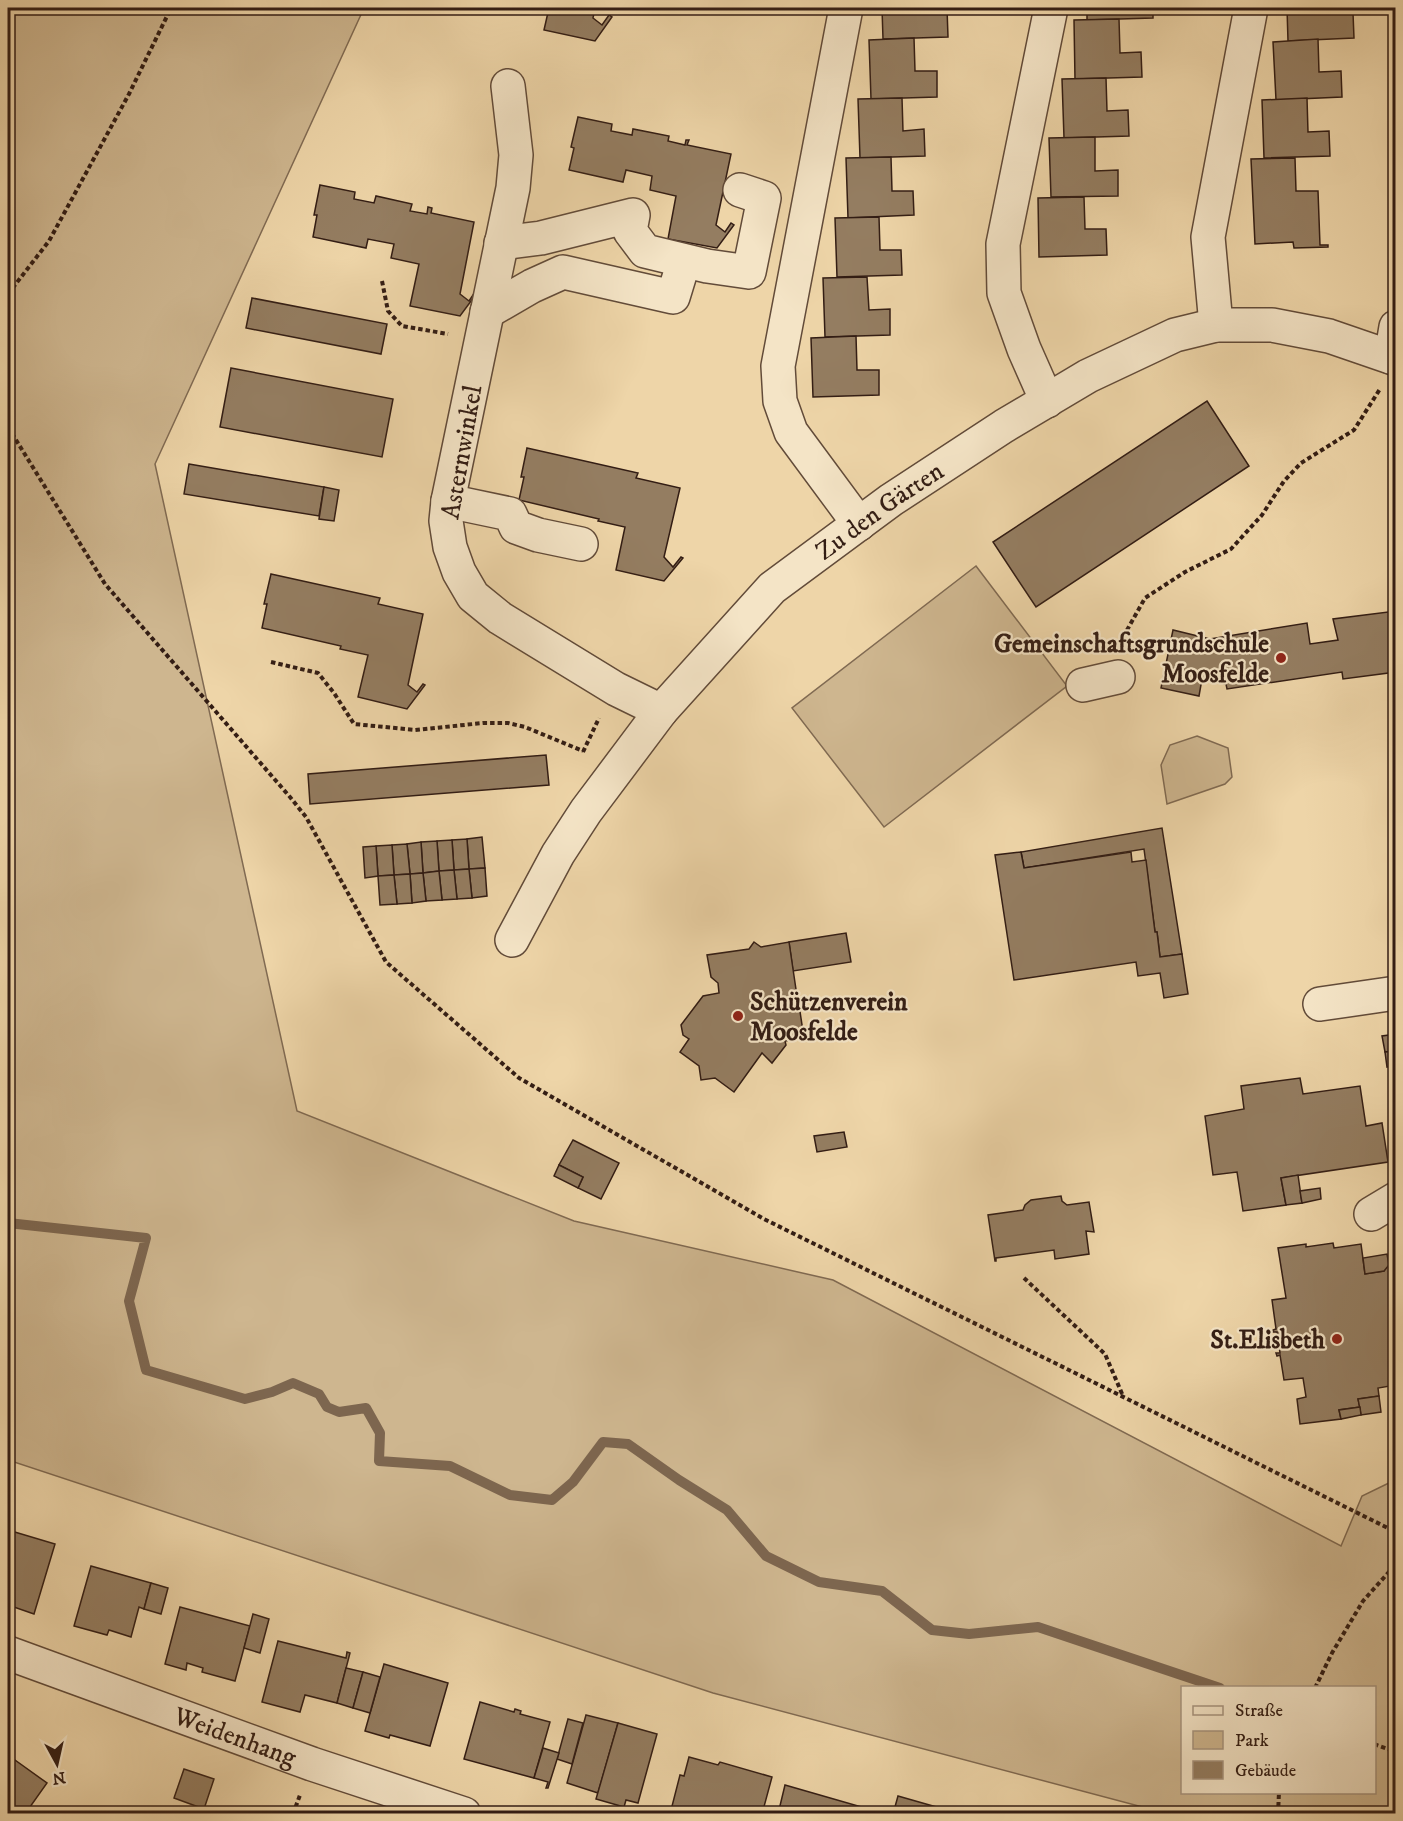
<svg xmlns="http://www.w3.org/2000/svg" width="1403" height="1821" font-family="'IM FELL DW Pica',serif">
<style>
.green{fill:#ceb68f;stroke:#806a52;stroke-width:1.5;fill-rule:evenodd}
.lines{fill:none;stroke-linecap:round;stroke-linejoin:round}
.stream{stroke:#7d664f;stroke-width:10}
.building{fill:#947d61;stroke:#331d14;stroke-width:1.5}
.minor-casing{stroke:#624b39;stroke-width:36}
.path{stroke:#331d14;stroke-width:4;stroke-dasharray:4.5 3;stroke-linecap:butt}
.minor{stroke:#f4e4c6;stroke-width:33}
.poi-dot{fill:#8f2418;stroke:#f4e4c6;stroke-width:2}
.labels{text-anchor:middle;stroke-width:4.5;stroke-linejoin:round;paint-order:stroke}
.street-label{font-size:26px;fill:#331d14;stroke:#f4e4c6}
.poi-label{font-size:26px;font-weight:bold;fill:#331d14;stroke:#f4e4c6;text-anchor:end}
</style>
<rect width="100%" height="100%" fill="#eed5a8"/>
<filter id="stains"><feTurbulence type="fractalNoise" baseFrequency=".00333" numOctaves="4"/><feColorMatrix values="0 0 0 0 .2 0 0 0 0 .09 0 0 0 0 .02 0 0 0 .5 -.17"/></filter>
<radialGradient id="worn" r=".72"><stop offset=".6" stop-color="#630" stop-opacity="0"/><stop offset="1" stop-color="#630" stop-opacity=".3"/></radialGradient>
<g class="green">
<path d="M8,8h356l-209,456 142,647 277,110 259,59 508,266 21,-50 33,-16v333h-230l-452,-120 -705,-233zM1182,1688h192v104h-192z"/>
<polygon points="976,566 1067,686 884,827 792,708"/>
<polygon points="1197,736 1228,748 1232,777 1225,784 1167,804 1161,765 1170,745"/>
</g>
<g class="lines">
<polyline class="stream" points="8,1223 146,1238 129,1301 146,1370 245,1399 272,1392 293,1383 319,1394 327,1407 339,1412 366,1408 380,1433 379,1461 450,1466 510,1495 552,1500 573,1482 603,1442 628,1444 679,1480 727,1510 766,1556 819,1582 882,1591 932,1630 969,1634 1038,1627 1220,1688"/>
</g>
<g class="building">
<polygon points="549,8 595,8 593,18 602,25 609,15 612,17 595,41 544,30"/>
<polygon points="882,8 947,8 948,37 883,39"/>
<polygon points="1087,8 1153,8 1153,18 1087,20"/>
<polygon points="1287,8 1332,8 1332,13 1353,13 1354,38 1288,41"/>
<polygon points="1119,19 1120,53 1141,52 1142,77 1075,79 1074,20"/>
<polygon points="914,38 915,71 937,71 937,97 871,99 869,40"/>
<polygon points="1318,39 1319,72 1341,71 1342,97 1276,100 1273,42"/>
<polygon points="1106,78 1107,111 1128,110 1129,136 1064,138 1062,79"/>
<polygon points="902,98 903,131 924,129 925,156 860,158 858,99"/>
<polygon points="1307,98 1308,132 1329,131 1330,156 1264,158 1262,100"/>
<polygon points="578,117 612,124 611,131 632,135 633,129 669,136 668,141 685,145 686,140 689,140 687,145 731,154 716,225 725,232 731,223 734,225 717,248 668,239 676,196 650,190 652,176 626,170 623,182 569,170 574,148 571,147"/>
<polygon points="1095,137 1095,171 1118,170 1118,196 1051,197 1049,138"/>
<polygon points="891,157 892,191 913,191 914,215 848,218 846,158"/>
<polygon points="1295,158 1296,191 1318,191 1320,245 1328,245 1328,247 1294,248 1293,242 1255,244 1251,159"/>
<polygon points="320,185 355,192 354,199 374,203 376,196 412,204 410,211 427,214 428,207 432,208 431,213 474,222 460,294 469,301 475,292 477,293 460,316 410,306 419,264 391,258 394,244 368,239 366,248 313,237 317,215 314,215"/>
<polygon points="1084,197 1085,229 1106,229 1107,255 1039,257 1038,198"/>
<polygon points="879,217 880,250 901,250 902,275 837,277 835,218"/>
<polygon points="867,277 869,310 890,309 890,335 825,337 823,278"/>
<polygon points="252,298 387,324 381,354 246,328"/>
<polygon points="856,336 857,370 879,370 879,395 813,397 811,338"/>
<polygon points="231,368 393,399 382,457 220,427"/>
<polygon points="1207,401 1249,466 1036,607 993,542"/>
<polygon points="527,448 638,473 636,478 680,488 664,557 673,567 681,557 683,558 664,581 616,570 625,527 598,521 599,519 519,500 524,477 521,477"/>
<polygon points="189,464 324,487 319,516 184,494"/>
<polygon points="324,487 339,490 334,521 319,519"/>
<polygon points="271,574 380,598 378,604 423,614 408,685 417,692 423,684 425,685 407,709 358,697 368,655 340,649 341,646 262,628 267,604 264,604"/>
<polygon points="1396,611 1396,672 1343,679 1342,672 1227,689 1226,684 1202,679 1199,696 1161,688 1173,630 1210,639 1307,623 1310,644 1338,640 1333,619"/>
<polygon points="546,755 549,785 310,804 308,774"/>
<polygon points="1162,828 1182,954 1160,957 1157,932 1155,932 1144,849 1024,868 1021,852"/>
<polygon points="482,837 485,868 469,869 467,839"/>
<polygon points="467,839 469,869 454,870 452,840"/>
<polygon points="452,840 454,870 439,871 437,841"/>
<polygon points="437,841 439,871 423,873 421,842"/>
<polygon points="421,842 423,873 410,874 407,844"/>
<polygon points="407,844 410,874 394,875 392,845"/>
<polygon points="392,845 394,875 378,876 376,846"/>
<polygon points="376,846 378,876 365,878 363,847"/>
<polygon points="1021,852 1024,868 1131,852 1132,862 1146,860 1155,932 1157,932 1160,957 1182,954 1188,994 1164,998 1160,973 1138,976 1136,962 1014,980 995,855"/>
<polygon points="485,868 487,896 472,898 469,869"/>
<polygon points="469,869 472,898 457,899 454,870"/>
<polygon points="454,870 457,899 442,900 439,871"/>
<polygon points="439,871 442,900 426,901 423,873"/>
<polygon points="423,873 426,901 412,903 410,874"/>
<polygon points="410,874 412,903 397,904 394,875"/>
<polygon points="394,875 397,904 380,905 378,876"/>
<polygon points="846,933 851,962 793,971 789,942"/>
<polygon points="754,942 761,947 789,942 798,1003 796,1003 797,1006 799,1005 804,1038 785,1041 786,1045 772,1063 762,1053 734,1092 715,1078 701,1080 699,1066 680,1052 689,1039 683,1035 681,1025 703,996 719,993 718,983 711,977 707,955 749,949"/>
<polygon points="1396,1034 1396,1051 1385,1052 1382,1036"/>
<polygon points="1396,1051 1396,1065 1387,1067 1385,1052"/>
<polygon points="1300,1078 1303,1094 1360,1086 1366,1126 1382,1123 1388,1162 1281,1178 1286,1205 1243,1211 1237,1172 1213,1175 1205,1116 1244,1109 1241,1086"/>
<polygon points="844,1132 847,1147 817,1152 814,1136"/>
<polygon points="573,1140 619,1163 601,1199 578,1188 583,1177 559,1165"/>
<polygon points="559,1165 583,1177 578,1188 554,1176"/>
<polygon points="1298,1175 1302,1203 1286,1205 1281,1178"/>
<polygon points="1320,1188 1321,1199 1302,1203 1300,1191"/>
<polygon points="1061,1196 1062,1201 1067,1205 1089,1202 1094,1232 1086,1231 1089,1254 1055,1259 1054,1250 996,1258 996,1261 995,1261 988,1215 1023,1210 1025,1205 1031,1200"/>
<polygon points="1333,1243 1334,1248 1361,1244 1365,1274 1384,1271 1387,1265 1396,1264 1396,1345 1392,1346 1396,1385 1378,1388 1379,1396 1358,1399 1360,1407 1339,1410 1341,1419 1300,1424 1297,1399 1306,1397 1303,1378 1284,1380 1280,1355 1277,1356 1276,1353 1280,1353 1277,1332 1273,1332 1273,1330 1276,1329 1272,1300 1286,1298 1278,1248 1306,1244 1306,1247"/>
<polygon points="1387,1254 1389,1265 1384,1271 1365,1274 1363,1258"/>
<polygon points="1379,1396 1381,1412 1361,1415 1358,1399"/>
<polygon points="1360,1407 1361,1415 1341,1419 1339,1410"/>
<polygon points="8,1530 55,1544 34,1614 8,1605"/>
<polygon points="91,1566 151,1583 144,1609 139,1607 131,1637 109,1630 107,1635 74,1626"/>
<polygon points="151,1583 168,1588 161,1614 144,1609"/>
<polygon points="180,1607 250,1626 235,1681 202,1672 203,1668 187,1663 186,1670 165,1664"/>
<polygon points="253,1614 269,1619 260,1653 244,1648"/>
<polygon points="278,1641 346,1658 347,1652 350,1653 337,1703 305,1695 300,1712 262,1702"/>
<polygon points="384,1664 448,1683 430,1746 390,1735 389,1738 365,1731"/>
<polygon points="346,1668 363,1672 353,1708 337,1703"/>
<polygon points="363,1672 380,1677 370,1713 353,1708"/>
<polygon points="480,1702 514,1712 515,1709 521,1711 520,1714 550,1722 534,1778 464,1759"/>
<polygon points="586,1715 618,1723 598,1793 567,1783"/>
<polygon points="568,1719 583,1723 572,1764 557,1759"/>
<polygon points="618,1723 657,1734 638,1803 626,1800 624,1807 596,1799"/>
<polygon points="543,1748 559,1753 548,1788 546,1788 548,1782 534,1778"/>
<polygon points="8,1755 47,1783 25,1814 8,1814"/>
<polygon points="689,1757 718,1765 720,1762 772,1777 762,1814 750,1814 732,1808 731,1814 670,1814 680,1775 684,1776"/>
<polygon points="184,1769 214,1779 204,1809 174,1798"/>
<polygon points="785,1785 872,1810 871,1814 778,1814"/>
<polygon points="898,1796 961,1814 893,1814"/>
</g>
<g class="lines">
<g class="minor-casing">
<g id="minor">
<polyline points="846,8 778,366 780,401 791,432 859,524"/>
<polyline points="508,86 516,155 513,188 448,501 446,521 450,547 459,572 473,596 500,618 616,689 661,711"/>
<polyline points="501,243 541,238 633,215 630,231 645,251 707,266 749,272 764,198 740,190"/>
<polyline points="487,312 532,286 563,272 673,297 684,261"/>
<polyline points="1216,325 1208,237 1251,8"/>
<polyline points="1391,357 1396,327"/>
<polyline points="1047,401 1024,349 1004,293 1003,244 1051,8"/>
<polyline points="448,501 510,514 516,527 538,535 581,544"/>
<polyline points="1083,685 1118,677"/>
<path id="s1" d="M512,940l46,-86 28,-43 75,-100 111,-123 119,-88 113,-74 84,-50 87,-41 41,-10h56l57,11 67,23"/>
<polyline points="1320,1004 1396,993"/>
<polyline points="1371,1214 1396,1199"/>
<path id="s2" d="M8,1653l304,111 152,50"/>
</g>
</g>
<g class="path">
<polyline points="382,281 388,311 402,326 448,334"/>
<polyline points="8,294 49,241 129,94 171,8"/>
<polyline points="8,427 105,584 290,797 306,817 386,962 519,1078 764,1219 1396,1532"/>
<polyline points="1122,644 1122,639 1145,598 1185,572 1231,549 1262,515 1284,481 1301,463 1354,430 1380,389"/>
<polyline points="271,662 318,673 334,693 354,724 415,730 483,723 508,723 525,727 583,751"/>
<polyline points="583,752 599,718"/>
<polyline points="1024,1278 1105,1354 1123,1396"/>
<polyline points="1315,1688 1332,1653 1363,1601 1396,1564"/>
<polyline points="1374,1744 1396,1752"/>
<polyline points="293,1814 300,1795"/>
<polyline points="1278,1814 1279,1792"/>
</g>
<use href="#minor" class="minor"/>
</g>
<g class="poi-dot">
<circle cx="1281" cy="658" r="6"/>
<circle cx="738" cy="1016" r="6"/>
<circle cx="1337" cy="1339" r="6"/>
</g>
<g class="labels">
<g class="street-label">
<text transform="translate(461 452) rotate(-80)" y="9">Asternwinkel</text>
<text dy="9" stroke="none"><textPath href="#s1" startOffset="572">Zu den Gärten</textPath></text>
<text dy="9" stroke="none"><textPath href="#s2" startOffset="242">Weidenhang</textPath></text>
</g>
<g class="poi-label">
<text x="1269" y="652">Gemeinschaftsgrundschule<tspan x="1269" dy="30">Moosfelde</tspan></text>
<text x="750" y="1010" text-anchor="start">Schützenverein<tspan x="750" dy="30">Moosfelde</tspan></text>
<text x="1325" y="1348">St.Elisbeth</text>
</g>
</g>
<rect width="1403" height="1821" fill="none" stroke="#eed5a8" stroke-width="30"/>
<rect x="9" y="9" width="1385" height="1803" fill="none" stroke="#331d14" stroke-width="3"/>
<rect x="15" y="15" width="1373" height="1791" fill="none" stroke="#331d14" stroke-width="1.5"/>
<rect x="1181" y="1686" width="195" height="108" fill="#f4e4c6" stroke="#a7947f" stroke-width="1.5"/>
<rect x="1193" y="1706" width="30" height="9" fill="#f4e4c6" stroke="#a7947f" stroke-width="1.5"/>
<text x="1235" y="1716" font-size="18" fill="#331d14">Straße</text>
<rect x="1193" y="1731" width="30" height="18" fill="#ceb68f" stroke="#a7947f" stroke-width="1.5"/>
<text x="1235" y="1746" font-size="18" fill="#331d14">Park</text>
<rect x="1193" y="1761" width="30" height="18" fill="#947d61" stroke="#a7947f" stroke-width="1.5"/>
<text x="1235" y="1776" font-size="18" fill="#331d14">Gebäude</text>
<g transform="translate(57 1764) rotate(172)" stroke="#f4e4c6" stroke-width="4.5" paint-order="stroke">
<path d="M0-4.5L10 22L0 15L-10 22Z" fill="#331d14"/>
<text y="-9" font-size="16" font-weight="bold" text-anchor="middle" fill="#331d14">N</text>
</g>
<rect width="100%" height="100%" filter="url(#stains)"/>
<rect width="100%" height="100%" fill="url(#worn)"/>
</svg>
